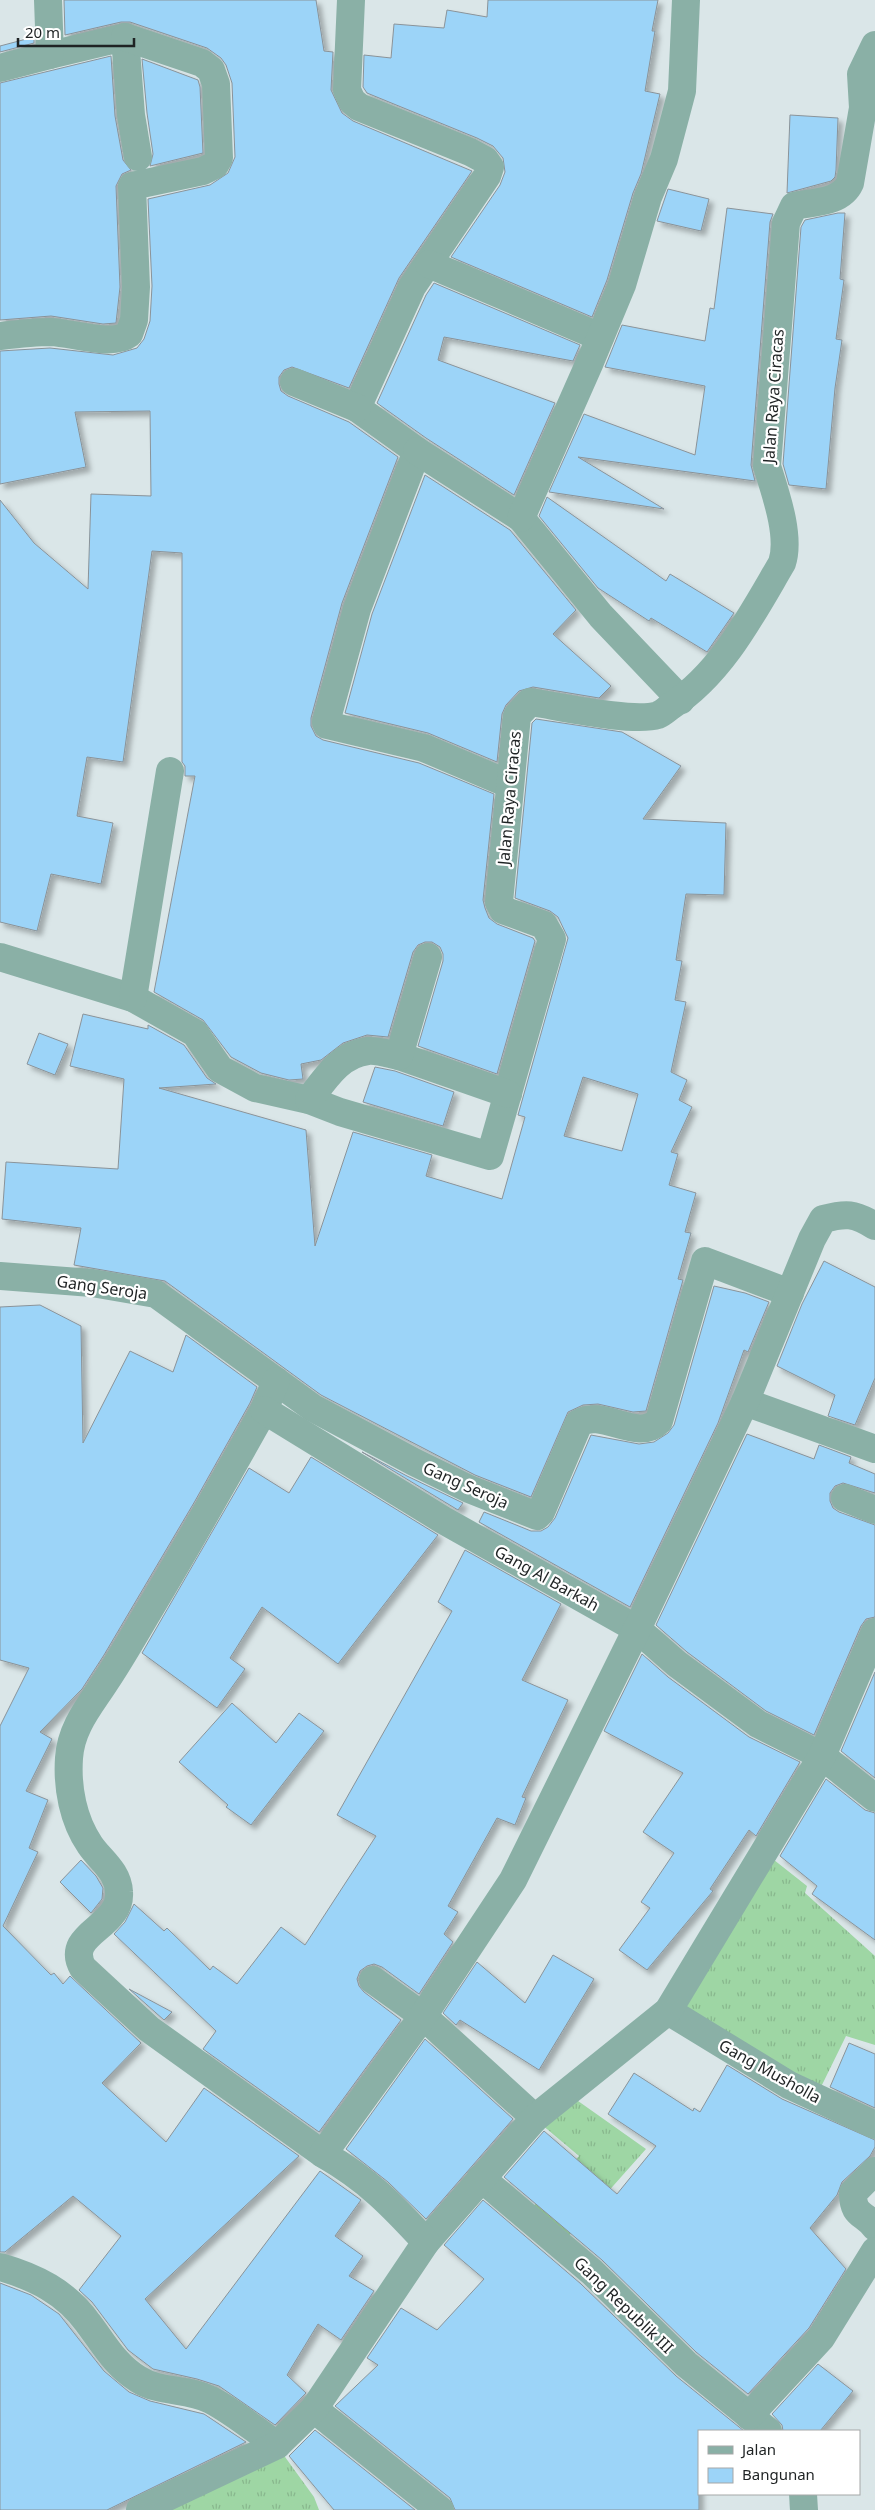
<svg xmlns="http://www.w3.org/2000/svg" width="875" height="2510" font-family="'Noto Sans',sans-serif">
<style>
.grass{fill:url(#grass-tufts)}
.building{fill:#9cd4f8;stroke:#8a9399;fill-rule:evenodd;filter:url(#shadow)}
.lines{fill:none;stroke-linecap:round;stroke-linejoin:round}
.minor{stroke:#8ab0a6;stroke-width:28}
.labels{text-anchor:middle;stroke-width:4.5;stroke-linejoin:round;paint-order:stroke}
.street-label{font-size:16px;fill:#1f2324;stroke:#fff}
</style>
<defs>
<pattern id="grass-tufts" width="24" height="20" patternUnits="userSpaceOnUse" patternTransform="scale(1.25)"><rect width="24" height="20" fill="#9ed6a4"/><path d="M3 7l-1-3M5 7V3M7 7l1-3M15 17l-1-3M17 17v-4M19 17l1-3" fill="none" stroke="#88b78d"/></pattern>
<filter id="shadow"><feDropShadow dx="4.5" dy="4.5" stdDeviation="2.5" flood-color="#0004"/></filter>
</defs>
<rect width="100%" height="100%" fill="#dae6e8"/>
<g class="grass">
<polygon points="769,1856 807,1886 805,1893 875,1956 875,2045 846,2036 820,2089 675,2009"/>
<polygon points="571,2096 646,2149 565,2240 530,2210 579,2156 541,2124"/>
<polygon points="280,2450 314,2497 319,2510 162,2510"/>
</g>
<g class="building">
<polygon points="64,0 316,0 324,51 333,52 331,90 342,113 353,121 472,171 399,278 349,388 292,367 284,370 279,377 279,384 281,391 288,396 349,422 398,457 342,603 311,718 311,726 316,736 323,740 419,763 494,794 483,900 485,908 489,918 497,924 533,938 535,941 497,1074 418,1046 443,961 443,954 440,947 432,942 425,942 418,945 413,952 388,1037 367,1035 343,1043 321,1060 301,1064 303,1079 289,1080 261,1073 231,1057 203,1020 154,992 195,776 185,776 185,766 182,762 182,553 152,551 123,762 87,757 77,816 113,823 101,884 51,874 37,931 0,922 0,500 34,543 88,589 91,494 151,496 150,411 75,412 86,467 0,484 0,351 50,348 113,355 137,348 144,339 150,321 152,286 148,199 210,185 228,173 235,157 232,83 226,65 221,58 207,48 130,22 121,22 65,35"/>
<polygon points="488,0 658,0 652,31 655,31 645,91 660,94 641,174 633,193 607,280 592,317 451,257 500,185 505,172 503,158 493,146 477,138 367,93 363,87 364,55 391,58 394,24 444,28 447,10 487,17"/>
<polygon points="34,37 34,43 0,52 0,46"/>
<polygon points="111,56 115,116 123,160 131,170 122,174 116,186 120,287 116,323 103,324 51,316 0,320 0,83"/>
<polygon points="142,59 198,80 200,87 203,153 150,166 153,154 147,113"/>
<polygon points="790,115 838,118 836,170 835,177 831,181 787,193"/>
<polygon points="668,189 709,199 701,231 657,221"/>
<polygon points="727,208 773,214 770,222 751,465 755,481 578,457 664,509 549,492 584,414 695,455 705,386 605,367 622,325 705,341 710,308 714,309"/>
<polygon points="838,213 845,213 840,279 844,280 836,339 842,340 835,388 826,489 789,485 783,464 801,227 805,220"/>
<polygon points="434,283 580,345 573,361 444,337 438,360 555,403 514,495 426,438 377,403 426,295"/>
<polygon points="425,475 510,530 576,610 553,634 611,686 599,698 533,687 519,691 506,705 502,714 497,762 428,733 345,713 372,614"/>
<polygon points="547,497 666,581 670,574 734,613 707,652 651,618 649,621 598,588 539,516"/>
<path d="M536,719l86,13 59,34 -38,53 83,4 -2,72 -38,-1 -10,66 6,1 -7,39 11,2 -15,70 16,8 -8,20 13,7 -21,45 7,2 -9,31 27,8 -11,39 6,1 -13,46 5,1 -37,131 -13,1 -35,-8 -15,1 -15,7 -37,85 -56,-22 -154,-80 -156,-114 -91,-16 7,-37 -79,-9 4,-57 112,7 6,-90 -54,-13 13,-52 65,15v-4l36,20 23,33 9,6 -57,4 147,42 9,116 38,-114 79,23 -6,21 76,23 23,-82 -7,-2 50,-177 -10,-21 -8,-6 -35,-13 17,-175zM583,1077l55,17 -16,57 -58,-15z"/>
<polygon points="39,1033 68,1044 55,1075 27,1064"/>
<polygon points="375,1067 395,1071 454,1092 443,1126 363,1102"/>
<polygon points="824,1261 875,1287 875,1378 855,1425 828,1416 835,1395 777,1366 802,1304"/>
<polygon points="714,1286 745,1293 769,1302 748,1352 744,1350 718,1423 630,1607 479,1522 484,1512 531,1531 541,1531 548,1527 555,1518 591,1435 639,1444 654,1442 668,1433 674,1425"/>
<polygon points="40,1305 81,1326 83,1443 130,1351 173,1372 186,1335 257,1387 250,1403 195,1501 104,1655 82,1689 40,1732 52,1739 26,1791 48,1800 29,1848 38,1852 3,1926 51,1975 54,1973 63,1984 70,1976 141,2043 102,2083 166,2142 204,2088 299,2156 145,2299 186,2349 320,2171 361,2200 335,2236 363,2256 349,2276 374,2291 341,2340 318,2324 287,2375 306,2393 275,2425 219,2386 197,2379 153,2369 128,2350 92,2302 79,2290 121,2236 73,2196 5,2252 0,2252 0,1726 29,1668 0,1660 0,1307"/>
<polygon points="747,1434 814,1459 819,1445 851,1457 849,1463 875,1474 875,1493 843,1483 835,1486 830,1493 830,1501 833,1508 839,1512 875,1525 875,1617 866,1619 861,1626 814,1735 766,1711 687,1652 656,1625"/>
<polygon points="362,1452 407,1476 463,1503 458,1510"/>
<polygon points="311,1457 438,1535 338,1664 262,1607 230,1658 245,1669 217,1708 142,1653 249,1468 289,1493"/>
<polygon points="465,1550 561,1604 522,1680 568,1700 522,1797 526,1798 515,1825 497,1818 448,1906 458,1912 444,1934 453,1942 419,1994 382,1967 374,1964 367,1966 360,1971 357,1979 359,1986 364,1992 401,2020 319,2132 203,2049 216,2031 114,1934 125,1922 134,1904 164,1931 167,1928 210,1970 213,1966 237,1984 281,1927 305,1945 376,1836 337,1815 452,1611 438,1602"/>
<polygon points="642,1654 668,1677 749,1737 800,1762 756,1836 749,1830 710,1889 713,1891 647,1970 619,1950 650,1908 641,1902 674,1853 643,1832 683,1773 604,1731"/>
<polygon points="875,1672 875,1778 841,1751"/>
<polygon points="232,1703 276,1743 299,1713 324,1731 251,1825 226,1807 228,1805 179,1762"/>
<polygon points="826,1779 865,1810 875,1813 875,1940 812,1894 817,1886 780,1856"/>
<polygon points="81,1860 96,1876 103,1888 102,1899 91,1913 60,1882"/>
<polygon points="553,1955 594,1979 539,2070 460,2020 456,2025 443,2013 477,1962 525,2003"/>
<polygon points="129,1989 172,2012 164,2020"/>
<polygon points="425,2039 513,2119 426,2219 388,2182 346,2149"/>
<polygon points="849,2043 875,2054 875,2108 830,2087"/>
<polygon points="727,2065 782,2099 875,2140 875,2147 870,2156 842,2182 837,2195 810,2228 846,2269 809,2328 748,2394 696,2352 602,2260 504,2177 544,2131 617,2194 656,2146 608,2114 634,2073 693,2111 694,2108 700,2112"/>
<polygon points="483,2200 581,2284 676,2376 744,2431 699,2431 699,2510 455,2510 450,2498 335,2406 378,2365 367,2358 401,2308 437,2330 484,2279 444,2245"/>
<polygon points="0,2283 31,2295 59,2314 104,2371 129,2392 150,2401 204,2414 246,2442 107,2510 0,2510"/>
<polygon points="818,2364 853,2391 820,2431 783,2431 782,2425 772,2414"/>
<polygon points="315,2430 415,2510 334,2510 289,2456"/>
</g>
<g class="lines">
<g class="minor">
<polyline points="351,0 347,90 352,101 359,107 470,152 485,160 490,167 487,176 412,287 357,408 417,451 357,609 326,722 327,725 424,748 509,784"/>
<polyline points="50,55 125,37 131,115 138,157"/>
<polyline points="0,68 50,55 48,0"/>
<polyline points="429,264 600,337"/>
<path d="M0,336c17,-2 34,-4 51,-4 22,1 61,15 78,2l5,-14 2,-33 -4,-101 71,-15 12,-6 4,-7 -3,-74 -5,-14 -9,-7 -77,-26"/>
<polyline points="294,382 357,408"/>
<polyline points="417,451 521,518 601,616 681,700"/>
<polyline points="521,518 590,362 622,285 648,197 664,159 682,91 686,0"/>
<path d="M0,957l133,41 62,35 25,36 35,19 54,12 31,12 150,44 62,-217 -8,-14 -41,-15 -4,-8 18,-186 13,-14c28,4 103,21 128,13 5,-2 9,-6 13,-9 51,-33 81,-92 111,-143 9,-27 -7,-71 -15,-97l19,-243 8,-17c19,-4 47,-3 56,-23l13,-75 -2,-34 14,-29"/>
<polyline points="133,998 170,771"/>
<polyline points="399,1056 508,1094"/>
<path d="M309,1100c16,-21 31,-46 59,-49 9,-1 21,3 31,5l29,-99"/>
<path d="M0,1276l92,7 64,11 157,114 101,54 55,27 68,27 4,-4 38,-89c23,-15 59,20 80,-2l46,-160 85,32"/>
<path d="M276,1381l-12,29c-37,66 -74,132 -113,197 -15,25 -29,50 -45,74 -16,25 -35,46 -37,77 -2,30 4,62 21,87 10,15 28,26 29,47 3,36 -56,41 -36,76l66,61 174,125"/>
<polyline points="745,1402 875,1449"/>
<polyline points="264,1410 443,1520 637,1629 677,1664 758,1724 822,1756 875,1798"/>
<polyline points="845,1498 875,1510"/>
<polyline points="373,1980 423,2016 535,2118"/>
<polyline points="668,2011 789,2085 875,2125"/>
<path d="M875,2171l-22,22c0,24 11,19 22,34"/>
<polyline points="481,2178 592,2272 686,2364 768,2431"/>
<polyline points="426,2242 535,2118 668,2011 822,1756 875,1632"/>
<path d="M0,2267c35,10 66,25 88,56 16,21 27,42 50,56 21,14 50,9 73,21 23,12 44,30 66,45"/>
<polyline points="314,2409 440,2510"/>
<polyline points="749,2416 821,2338 875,2251"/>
<polyline points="803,2494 804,2510"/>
<path d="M140,2510l137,-65 37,-36 112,-167c-35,-38 -58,-62 -103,-88l100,-138 90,-136 124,-251 108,-227 67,-163 11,-20c23,-6 31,-6 52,7"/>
</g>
</g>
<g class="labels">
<g class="street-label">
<text transform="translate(773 396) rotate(-86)" y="6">Jalan Raya Ciracas</text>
<text transform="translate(509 798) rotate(-85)" y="6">Jalan Raya Ciracas</text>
<text transform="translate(102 1287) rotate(8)" y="6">Gang Seroja</text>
<text transform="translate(466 1485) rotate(24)" y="6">Gang Seroja</text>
<text transform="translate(547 1578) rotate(29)" y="6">Gang Al Barkah</text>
<text transform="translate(770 2071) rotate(29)" y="6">Gang Musholla</text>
<text transform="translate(624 2305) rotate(44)" y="6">Gang Republik III</text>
</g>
</g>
<rect x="698" y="2430" width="162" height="65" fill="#ffffff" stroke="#a5a7a7"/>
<rect x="708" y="2446" width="25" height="8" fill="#8ab0a6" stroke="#a5a7a7"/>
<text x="742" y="2455" font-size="15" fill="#1f2324">Jalan</text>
<rect x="708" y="2468" width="25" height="15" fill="#9cd4f8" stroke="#a5a7a7"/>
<text x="742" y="2480" font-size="15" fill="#1f2324">Bangunan</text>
<path d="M18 38v8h116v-8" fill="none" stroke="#1f2324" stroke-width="2.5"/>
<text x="25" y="38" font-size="15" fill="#1f2324" stroke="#ffffff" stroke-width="4" paint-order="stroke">20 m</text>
</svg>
